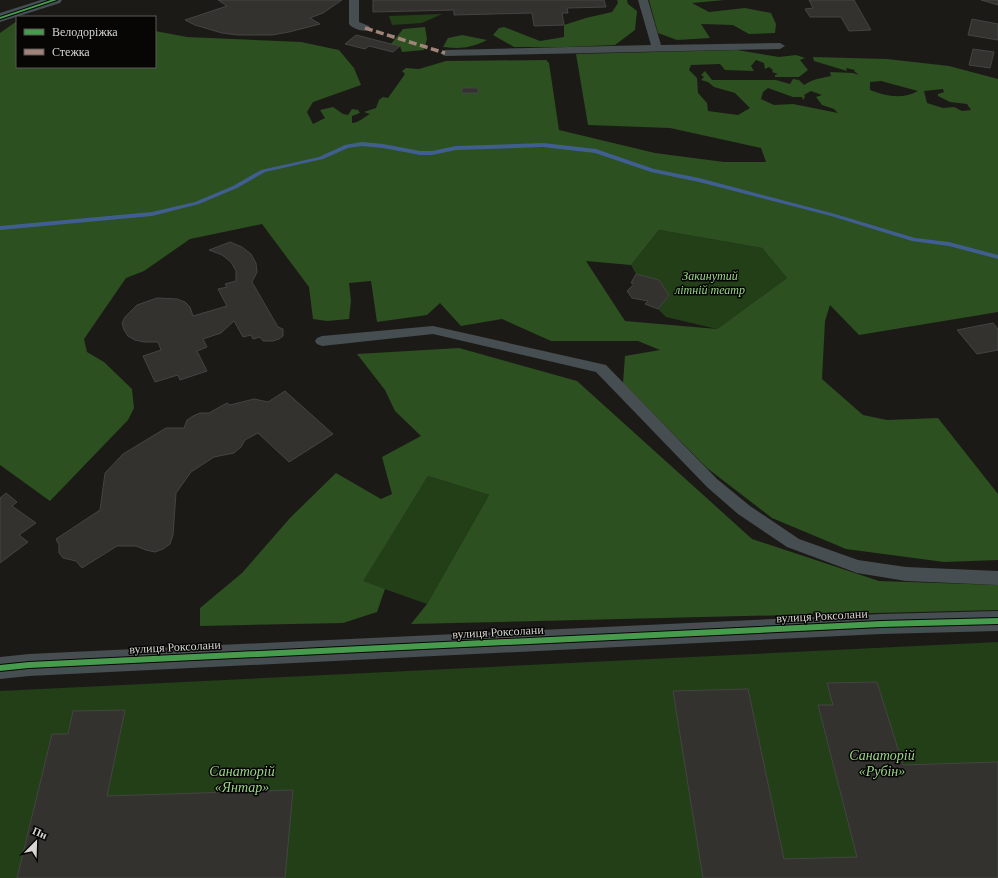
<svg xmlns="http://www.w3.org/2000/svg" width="998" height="878" font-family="Georgia,serif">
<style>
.green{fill:#223f18}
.forest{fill:#2c5020;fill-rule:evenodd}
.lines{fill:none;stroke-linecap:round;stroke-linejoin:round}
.stream{fill:#415e90;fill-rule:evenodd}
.building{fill:#33322f;stroke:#454442}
.lane{fill:#464e51;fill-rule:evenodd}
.street{fill:#464e51;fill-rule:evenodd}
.secondary{fill:#455055;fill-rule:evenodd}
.quiet{stroke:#a18479;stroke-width:3.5;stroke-dasharray:8 3.5;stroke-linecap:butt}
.cycleway-casing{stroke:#070605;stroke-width:2}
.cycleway{fill:#469c4c;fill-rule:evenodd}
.labels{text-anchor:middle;stroke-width:3;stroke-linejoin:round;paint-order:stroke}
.park-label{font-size:12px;font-style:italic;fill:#9ad787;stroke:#070605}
.street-label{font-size:12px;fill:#d7d6d2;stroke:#070605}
.near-park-label{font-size:14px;font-style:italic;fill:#9ad787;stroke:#070605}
</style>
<rect width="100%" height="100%" fill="#1c1a17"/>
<g class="green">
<polygon points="442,14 422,23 392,25 389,16"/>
<polygon points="659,230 762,248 787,278 717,329 666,317 658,309 669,295 659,280 636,274 631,265"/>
<polygon points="428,476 489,495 427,604 362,581"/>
<polygon points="998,642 998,878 0,878 0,691"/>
</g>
<g class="forest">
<polygon points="617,0 627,0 628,4 637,11 635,30 615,45 566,47 514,47 493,35 499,28 504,27 540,41 564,37 564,25 586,18 612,12 618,3"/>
<polygon points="649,0 725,0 692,3 709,12 745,8 771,13 776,24 775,33 749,34 733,25 701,24 710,38 677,40 658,33"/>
<path d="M17,21v46h138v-36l32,6 114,5 38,8 15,18 7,17 -48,17 -6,10 6,12 12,-6 -5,-8 13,-3 10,7 5,1 4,-6 6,1 2,3 -8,3v7c6,0 12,-6 18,-9l-6,-2 12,-4 3,-8 4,-3 5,1 17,-24 -3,-3 4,-3 13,1 27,-8 100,-1 3,3 10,67 96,23 69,9h42l-5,-14 -91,-20 -82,-3 -12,-71 161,-4 42,7 17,-2 9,3 -5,2 8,10 -9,7h-24v-2l3,-1 -6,-2 1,-2 -4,-3 -4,2 -1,-6 -8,-3 -5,6 3,5 -29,-1 -5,-6 -29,1 -2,5 8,8 1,15 9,10 1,8 30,4 12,-7 -15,-15 -21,-6 -6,-5 -7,-2 3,-3 -3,-2 4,-4 7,9h64l14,4 3,-5 6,1 5,5c9,-6 17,-7 27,-9l-1,-4 23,1 6,2 -5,-4 1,-1 -9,-2 1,3 -33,-10 -1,-4 74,2 62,7 49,13v233l-139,23 -29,-30 -5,16 -3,58 41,36 24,5 51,-2 60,76v66l-54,2 -98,-13 -74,-31 -65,-50 -84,-85 2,-27 35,-6 -22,-9h-87l-49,-22 -41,7 -21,-23 -13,12 -50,7 -6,-41 -22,2 2,18 -2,18 -22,2 -14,-2 -4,-32 -47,-63 -72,15 -46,32 -18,7 -42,61 3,13 17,10 28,27 2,19 -6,12 -78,81 -50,-36v-432zM881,81l37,10c-16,9 -32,5 -48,-1v-8zM768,88l25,9h9l1,3 2,-3 -1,-2 7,-4 11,4 -6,2 6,8 12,4 4,4 -45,-9 -19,1 -13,-6 2,-7zM943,89l1,3 -6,2v2l12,6 17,2 4,6 -9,1 -8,-4 -11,1 -16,-5 -3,-12zM659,230l103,18 25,30 -70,51 -92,-8 -39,-60 45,4z"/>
<polygon points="425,27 427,39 424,50 402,52 400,46 391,44 403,29"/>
<path d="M462,35l25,5c-16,8 -27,9 -44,7l5,-9z"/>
<polygon points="459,348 577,381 752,539 879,581 998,585 998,610 411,624 427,604 489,495 428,476 363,581 385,589 377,612 343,623 200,626 200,608 242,573 290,518 336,473 381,499 392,494 382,457 421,436 395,411 385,390 357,354"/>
</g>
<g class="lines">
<polygon class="stream" points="362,142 383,144 420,151 432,151 456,146 543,143 596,149 654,169 699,178 835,214 915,238 949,242 998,255 998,259 949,246 912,241 831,216 699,182 651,172 595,153 543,147 456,150 432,155 420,155 383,148 362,146 348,148 323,159 265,172 237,188 199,204 152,216 0,230 0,226 152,212 195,202 233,186 261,170 319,157 345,145"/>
</g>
<g class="building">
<polygon points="218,0 342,0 323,13 310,18 320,24 289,32 272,35 238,35 222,33 195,25 185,20 227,6"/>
<polygon points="373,0 604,0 606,7 567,8 568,13 562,13 564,25 534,26 532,13 454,15 454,10 373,12"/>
<polygon points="809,0 854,0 871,30 849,31 841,17 810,17 805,9 813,8"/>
<polygon points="981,0 998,0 998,5"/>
<polygon points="972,19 998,24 998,40 968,35"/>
<polygon points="356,35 391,44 400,46 393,52 369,46 365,49 345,44"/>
<polygon points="973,49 994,52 990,68 969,65"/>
<rect x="462" y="88" width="16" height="5"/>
<polygon points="230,242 242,247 251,254 256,263 257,272 252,282 278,327 283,329 283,336 279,339 273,341 263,341 260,337 253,339 251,335 243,337 234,321 221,333 203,339 207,347 197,351 207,371 180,380 178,375 155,382 143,356 161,350 158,342 144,342 135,340 128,336 124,330 122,323 125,317 137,305 157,298 177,299 185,302 190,307 193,316 227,306 218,289 227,287 225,284 236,281 236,271 231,262 222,255 209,250"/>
<polygon points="636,274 659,280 669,295 658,309 645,304 648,301 632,298 627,291 634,284 631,283"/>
<polygon points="993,323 998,329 998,350 977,354 957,330"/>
<polygon points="285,391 333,434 289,462 258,433 245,440 241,447 234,453 214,457 191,472 176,493 173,535 170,544 163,549 155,552 146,550 136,546 117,546 82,568 76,561 63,558 59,553 59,545 56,539 100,510 105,473 123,454 166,428 184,428 187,420 193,416 200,413 209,413 227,403 230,405 254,399 268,402"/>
<polygon points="6,493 17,502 12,506 36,523 19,535 28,542 0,563 0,498"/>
<polygon points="877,682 903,765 998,762 998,878 703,878 673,691 748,689 784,859 857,857 818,705 833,705 827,683"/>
<polygon points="125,710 107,796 293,790 285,878 17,878 52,734 68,734 73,711"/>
</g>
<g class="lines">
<g class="lane">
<path d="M349,0h10v22l10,4 1,2 -1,2c-6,2 -16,-1 -20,-6z"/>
<polygon points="638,0 648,0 661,45 780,43 785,46 780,49 445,56 440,53 445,50 651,45"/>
<polygon points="433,326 606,365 717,479 750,506 799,539 858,560 906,567 998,571 998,585 906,581 857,573 787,547 738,514 707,487 596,372 433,334 322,346 317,344 315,341 317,338 322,336"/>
</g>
<polygon class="street" points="998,611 998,631 881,634 29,676 0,679 0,657 29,654 881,614"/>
<polygon class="secondary" points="41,0 62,0 60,3 0,22 0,13"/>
<polyline class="quiet" points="365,28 445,53"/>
<g class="cycleway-casing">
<g id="cycleway">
<polygon points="51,0 57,0 0,19 0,17"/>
<polygon points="998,618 998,624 881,627 29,668 0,671 0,665 29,662 881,621"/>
</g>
</g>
<use href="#cycleway" class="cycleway"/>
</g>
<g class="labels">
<g class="park-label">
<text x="710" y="280">Закинутий<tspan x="710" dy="14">літній театр</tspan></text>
</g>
<g class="street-label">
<text transform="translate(822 616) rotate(-3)" y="4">вулиця Роксолани</text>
<text transform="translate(498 632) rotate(-3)" y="4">вулиця Роксолани</text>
<text transform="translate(175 647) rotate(-3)" y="4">вулиця Роксолани</text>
</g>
<g class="near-park-label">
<text x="882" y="760">Санаторій<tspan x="882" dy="16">«Рубін»</tspan></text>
<text x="242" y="776">Санаторій<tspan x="242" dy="16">«Янтар»</tspan></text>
</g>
</g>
<rect x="16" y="16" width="140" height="52" fill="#070605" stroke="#5a5957"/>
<rect x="24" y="29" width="20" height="6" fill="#469c4c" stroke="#5a5957"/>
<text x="52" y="36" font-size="12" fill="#d7d6d2">Велодоріжка</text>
<rect x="24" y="49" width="20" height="6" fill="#a18479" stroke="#5a5957"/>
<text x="52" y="56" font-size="12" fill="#d7d6d2">Стежка</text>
<g transform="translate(36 842) rotate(23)" stroke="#070605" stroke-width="3" paint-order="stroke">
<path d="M0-3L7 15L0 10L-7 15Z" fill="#d7d6d2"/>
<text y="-6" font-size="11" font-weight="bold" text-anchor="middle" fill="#d7d6d2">Пн</text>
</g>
</svg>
